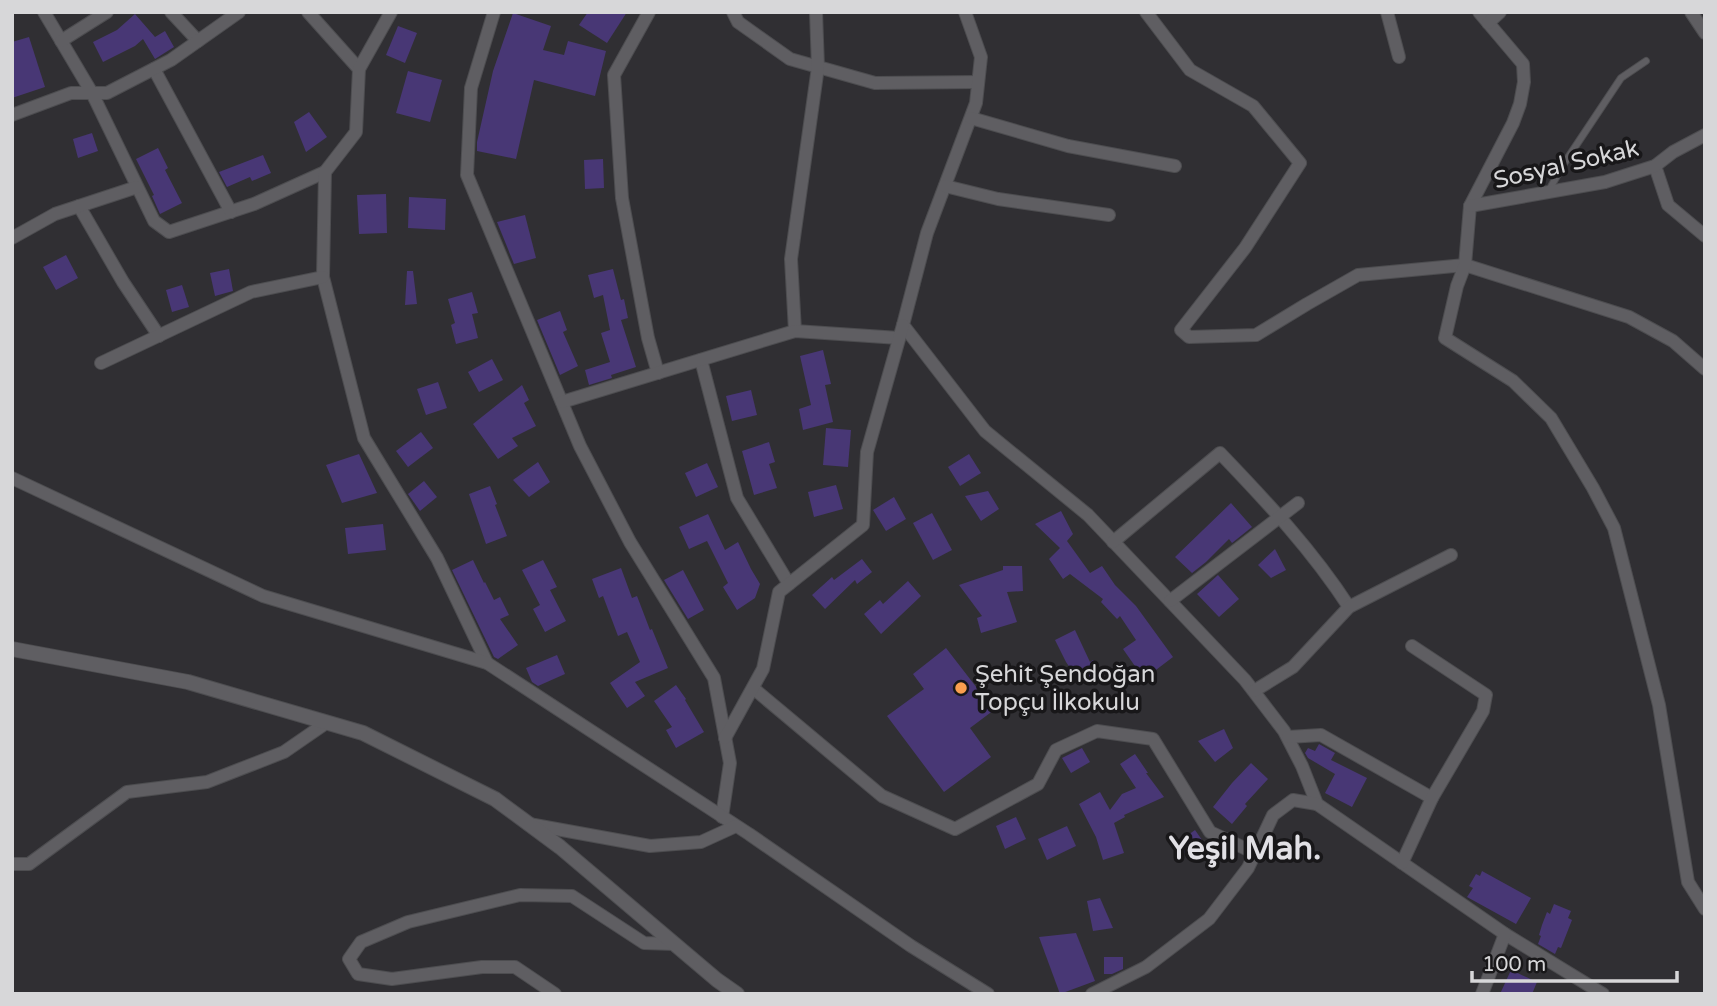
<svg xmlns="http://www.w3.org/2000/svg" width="1717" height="1006" font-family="'Varela Round',sans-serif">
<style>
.building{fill:#483775}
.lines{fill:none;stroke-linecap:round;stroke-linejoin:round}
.service-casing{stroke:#4d4d50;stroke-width:8}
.minor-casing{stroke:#4d4d50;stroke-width:14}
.tertiary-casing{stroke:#4d4d50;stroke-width:16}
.service{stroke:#5f5e62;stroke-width:6}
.minor{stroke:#5f5e62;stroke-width:12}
.tertiary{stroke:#5f5e62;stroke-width:14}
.poi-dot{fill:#fa9f4f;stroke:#181719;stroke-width:2.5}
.labels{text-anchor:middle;stroke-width:7;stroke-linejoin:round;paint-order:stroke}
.street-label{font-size:24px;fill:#d7d7d9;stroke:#181719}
.poi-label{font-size:24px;fill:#d7d7d9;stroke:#181719;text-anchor:start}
.district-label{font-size:32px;font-weight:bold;fill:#e1e0e5;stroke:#181719}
</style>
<rect width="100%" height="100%" fill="#302f33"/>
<g class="building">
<polygon points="588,12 627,12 607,43 579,25"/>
<polygon points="513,13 551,26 543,50 564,55 568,41 606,51 595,96 534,80 516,159 477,151 477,142 493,71"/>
<polygon points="135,14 155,37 165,31 174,47 155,59 143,39 135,46 103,62 93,42 117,30"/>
<polygon points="398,26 417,33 405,63 386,55"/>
<polygon points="29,37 45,87 12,98 12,42"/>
<polygon points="408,71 442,80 430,122 396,113"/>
<polygon points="309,112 327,137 306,152 294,122"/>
<polygon points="92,133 98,151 78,158 73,139"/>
<polygon points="158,148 168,168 165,170 182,203 160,214 152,196 154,195 136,159"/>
<polygon points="263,155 271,173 252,181 250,177 227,187 219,172"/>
<polygon points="603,159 604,188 585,189 584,160"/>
<polygon points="386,194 387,233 359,234 357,195"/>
<polygon points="409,197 446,199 445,230 408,228"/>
<polygon points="525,215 536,258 514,264 497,222"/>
<polygon points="66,255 78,278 56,290 43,267"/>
<polygon points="229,269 233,291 215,296 210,273"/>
<polygon points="613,269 621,300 624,299 628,318 621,320 636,367 611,375 612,378 589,385 585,370 610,362 601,333 610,330 603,295 594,298 588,275"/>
<polygon points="407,271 413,271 417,304 405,305"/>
<polygon points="182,285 189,307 172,312 166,290"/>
<polygon points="472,292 478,313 472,314 478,338 456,344 451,325 455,323 448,299"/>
<polygon points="560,311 567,330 563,332 578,366 560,375 537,320"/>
<polygon points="823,350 831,384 825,385 833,422 803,430 799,409 811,405 800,356"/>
<polygon points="492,359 503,380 479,392 468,372"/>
<polygon points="438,382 447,408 426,415 417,389"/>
<polygon points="522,385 529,400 524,403 536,426 512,438 518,446 498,459 473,424"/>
<polygon points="751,390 757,415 732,421 726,396"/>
<polygon points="826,428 851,430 848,467 823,465"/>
<polygon points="421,432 433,448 408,467 396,451"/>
<polygon points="769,442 775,462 769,464 777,488 754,495 742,451"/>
<polygon points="359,454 377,493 342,503 326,465"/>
<polygon points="969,454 981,473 960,486 948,467"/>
<polygon points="538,462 550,482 529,497 513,480"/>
<polygon points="707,463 718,487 696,497 685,473"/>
<polygon points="424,481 437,497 420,511 408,494"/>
<polygon points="836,485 843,509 814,517 808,492"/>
<polygon points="490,486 497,504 495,505 507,536 486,544 469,494"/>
<polygon points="988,491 999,509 981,521 965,496"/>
<polygon points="894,497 906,519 886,531 873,510"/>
<polygon points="1231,503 1252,527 1232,543 1229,539 1206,562 1192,573 1175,557"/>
<polygon points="1061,511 1073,534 1067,541 1090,573 1102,566 1115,585 1136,606 1173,657 1144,679 1123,649 1136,640 1120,616 1117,619 1101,602 1103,599 1070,574 1063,579 1049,559 1060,548 1035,524"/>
<polygon points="932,513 952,550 933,560 913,523"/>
<polygon points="708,514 725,550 738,542 751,569 760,584 755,598 737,610 723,587 728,583 707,541 689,549 679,527"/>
<polygon points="383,524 386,550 348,554 345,528"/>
<polygon points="1275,549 1286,570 1271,578 1258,565"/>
<polygon points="862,559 872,572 857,584 855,580 825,609 812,595 832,577 834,580"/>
<polygon points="473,560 484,583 485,582 494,600 500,597 509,615 500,619 518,645 498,659 494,657 452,570"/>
<polygon points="543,560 557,587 550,590 566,621 545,632 533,609 540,605 522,570"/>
<polygon points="1003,566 1022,566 1023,591 1007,592 1017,622 981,633 977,618 982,616 959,585 1003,570"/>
<polygon points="621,568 632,598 637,596 650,630 652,629 668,668 635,682 645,696 627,708 610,683 640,662 627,632 618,636 603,596 599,598 592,579"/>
<polygon points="683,570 704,610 688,619 664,580"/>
<polygon points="1218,575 1239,599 1219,617 1197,594"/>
<polygon points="908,581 921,596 881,634 864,614 880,600 883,604"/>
<polygon points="1075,630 1090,662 1093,660 1101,671 1081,684 1066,662 1055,640"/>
<polygon points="946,648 994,710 970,728 991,757 944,792 887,716 924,689 913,674"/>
<polygon points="557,655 565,674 538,686 532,682 526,668"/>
<polygon points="676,685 686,699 685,700 704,732 676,748 666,730 672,727 654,701"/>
<polygon points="1224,729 1233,748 1215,762 1198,741"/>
<polygon points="1319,744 1335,753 1331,760 1367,778 1352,807 1325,793 1335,774 1308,758 1305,753 1308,748 1315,751"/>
<polygon points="1082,748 1090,762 1071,773 1062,758"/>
<polygon points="1135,754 1148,773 1146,773 1164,797 1124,815 1125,817 1114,823 1124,853 1103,860 1096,837 1079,804 1100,792 1110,810 1122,794 1136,788 1120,764"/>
<polygon points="1251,763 1268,779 1245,804 1247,806 1232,824 1213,807 1232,783"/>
<polygon points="1016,817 1026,839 1005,849 996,826"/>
<polygon points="1067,826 1076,846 1047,860 1038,839"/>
<polygon points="1195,830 1207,847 1190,860 1177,843"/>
<polygon points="1482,871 1531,898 1516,924 1467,897 1473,888 1469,886 1476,874 1480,876"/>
<polygon points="1100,898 1113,928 1093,931 1087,901"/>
<polygon points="1554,904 1571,911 1568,918 1572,920 1561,948 1558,947 1555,954 1538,944 1541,936 1539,935 1542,925 1547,912 1550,914"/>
<polygon points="1076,933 1095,981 1060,994 1039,937"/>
<polygon points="1104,957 1123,957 1123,969 1112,974 1104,974"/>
<polygon points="1511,970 1537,982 1532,994 1500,994"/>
</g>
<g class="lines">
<g class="service-casing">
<polyline id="service" points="1548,192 1563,165 1621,78 1646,61"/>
</g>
<g class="minor-casing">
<g id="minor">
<polyline points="44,12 92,93 154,221 169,232 254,204 325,172"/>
<polyline points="171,12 198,41"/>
<polyline points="308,12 359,69"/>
<polyline points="391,12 359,69 356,132 325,172 323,277 364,438 437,558 487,663"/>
<polyline points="494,12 471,88 467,175 580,446 630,542 714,678 730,763 722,817"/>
<polyline points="649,12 614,75 622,198 648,338 658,373"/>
<polyline points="733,12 738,22 790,59 875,83 978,82"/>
<polyline points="965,12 981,57 976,103 927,233 903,325 985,431 1088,515 1245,680 1284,731 1302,766 1317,804 1505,934 1603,994"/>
<polyline points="1146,12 1190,70 1253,106 1300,163 1245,248 1181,330 1189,337 1256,335 1307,304 1358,275 1465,265 1629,317 1673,341 1705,369"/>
<polyline points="1387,12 1399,57"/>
<polyline points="1479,12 1523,64 1524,82 1520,104 1513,123 1470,206 1465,265 1457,286 1445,338 1513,381 1551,418 1593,488 1614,528 1659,705 1688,882 1705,909"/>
<polyline points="1691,12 1705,33"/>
<polyline points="1488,23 1500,12"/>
<polyline points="61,41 107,12"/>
<polyline points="154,69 231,212"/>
<polyline points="12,115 71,93 107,93 171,60 239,12"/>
<polyline points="971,118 1068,146 1175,166"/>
<polyline points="1655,166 1668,205 1705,236"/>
<polyline points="945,186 998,199 1109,215"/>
<polyline points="79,206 123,282 159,336"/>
<polyline points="1470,206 1605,182 1655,166 1673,152 1705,135"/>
<polyline points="12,238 55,214 137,187"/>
<polyline points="795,331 791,259 818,67 816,12"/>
<polyline points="701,360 737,498 789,584"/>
<polyline points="101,363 251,292 323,277"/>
<polyline points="562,402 795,331 899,338"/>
<polyline points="12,478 263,596 487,663 749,834 911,946 988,994"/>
<path d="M1113,542l107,-89c47,49 92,97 129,154"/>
<polyline points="1170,601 1298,503"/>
<polyline points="753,688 882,796 955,829 1038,784 1056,750 1097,731 1153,739 1210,832 1255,853"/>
<polyline points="1254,691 1293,667 1349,607 1451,555"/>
<polyline points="1288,737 1321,735 1432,798"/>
<polyline points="725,738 763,669 779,592 863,525 867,452 903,325"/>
<polyline points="529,824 650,846 701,842 736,826"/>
<polyline points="1402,863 1432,798 1483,711 1486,695 1412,646"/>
<polyline points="12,864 29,864 127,792 207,782 284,752 326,723"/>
<polyline points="555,994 515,967 482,967 392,979 358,974 349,959 361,942 408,922 520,895 572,896 644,943 675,944"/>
<polyline points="1092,994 1146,967 1209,919 1248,868 1273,815 1293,800 1317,804"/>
<polyline points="1482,994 1505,934"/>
</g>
</g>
<g class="tertiary-casing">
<polyline id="tertiary" points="12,649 188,682 363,733 495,799 560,847 717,980 737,994"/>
</g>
<use href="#service" class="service"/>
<use href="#minor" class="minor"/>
<use href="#tertiary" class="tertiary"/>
</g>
<circle class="poi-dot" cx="961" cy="688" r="7"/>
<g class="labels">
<g class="street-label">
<text transform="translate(1566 164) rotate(-13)" y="8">Sosyal Sokak</text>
</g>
<g class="poi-label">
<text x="975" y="682">Şehit Şendoğan<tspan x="975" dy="28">Topçu İlkokulu</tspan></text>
</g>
<g class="district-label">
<text x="1245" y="859">Yeşil Mah.</text>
</g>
</g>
<rect width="1717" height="1006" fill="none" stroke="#d7d7d9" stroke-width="28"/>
<path d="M1472 971v10h205v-10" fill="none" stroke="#d7d7d9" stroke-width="3.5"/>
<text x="1482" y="971" font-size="21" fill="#d7d7d9" stroke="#181719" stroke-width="5" paint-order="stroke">100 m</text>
</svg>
